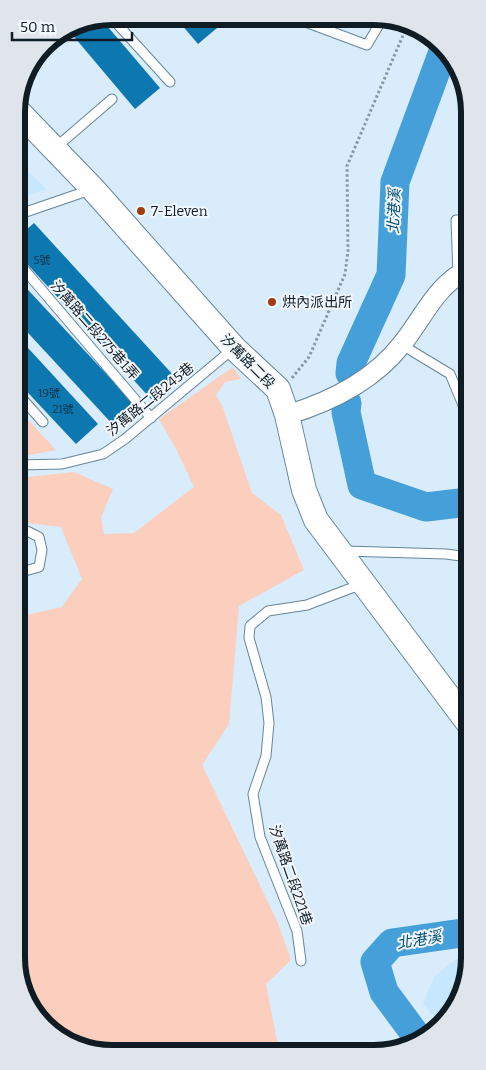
<svg xmlns="http://www.w3.org/2000/svg" width="486" height="1070" font-family="Bitter,'Noto Sans TC',serif">
<style>
.built{fill:#c6e7fe}
.green{fill:#fccebd}
.lines{fill:none;stroke-linecap:round;stroke-linejoin:round}
.river{stroke:#45a0d9;stroke-width:29}
.building{fill:#0d78af}
.service-casing{stroke:#66859b;stroke-width:11}
.minor-casing{stroke:#66859b;stroke-width:21}
.tertiary-casing{stroke:#66859b;stroke-width:26}
.path{stroke:#8899a5;stroke-width:3;stroke-dasharray:2.5 2.5;stroke-linecap:butt}
.service{stroke:#fff;stroke-width:9}
.minor{stroke:#fff;stroke-width:19}
.tertiary{stroke:#fff;stroke-width:24}
.poi-dot{fill:#a13c0d;stroke:#f1f7fc;stroke-width:2}
.labels{text-anchor:middle;stroke-width:4;stroke-linejoin:round;paint-order:stroke}
.number-label{font-size:11px;fill:#0e3347}
.poi-label{font-size:14px;fill:#0f1c24;stroke:#f1f7fc;text-anchor:start}
.street-label{font-size:14px;fill:#0f1c24;stroke:#f1f7fc}
.water-label{font-size:15px;font-style:italic;fill:#024e74;stroke:#f1f7fc}
.rim{fill:none;stroke:#0f1c24;stroke-width:6}
</style>
<rect width="100%" height="100%" fill="#d8ecfb"/>
<g class="built">
<polygon points="17,161 46,189 17,199"/>
<polygon points="456,959 470,959 470,964 446,1021 440,1025 423,1003 434,977"/>
</g>
<g class="green">
<polygon points="233,367 241,379 225,382 216,395 223,408 252,493 281,515 304,570 239,606 229,724 202,765 278,923 291,960 266,984 279,1051 94,1052 49,1030 20,983 18,617 62,607 82,579 61,527 18,522 18,478 74,472 113,489 101,517 104,534 134,533 194,487 177,451 159,419"/>
<polygon points="18,409 56,450 18,457"/>
</g>
<g class="lines">
<g class="river">
<polyline points="350,373 351,363 391,275 395,182 444,49"/>
<polyline points="347,403 346,412 362,485 426,507 468,502"/>
<polyline points="418,1038 384,992 375,962 392,943 469,932"/>
</g>
</g>
<g class="building">
<polygon points="175,17 218,17 223,23 198,44"/>
<polygon points="102,20 160,88 135,109 70,32"/>
<polygon points="34,223 175,377 151,399 17,253 17,238"/>
<polygon points="17,278 138,408 116,428 17,321"/>
<polygon points="17,336 98,424 76,444 17,381"/>
</g>
<g class="lines">
<g class="service-casing">
<g id="service">
<polyline points="111,17 170,82"/>
<polyline points="292,17 367,45 383,18"/>
<polyline points="54,149 112,99"/>
<polyline points="17,215 90,190"/>
<polyline points="17,261 151,418"/>
<polyline points="458,274 456,220 467,220"/>
<polyline points="402,345 450,374 468,417"/>
<polyline points="18,394 43,422"/>
<polyline points="18,465 62,464 103,454 125,439 234,348"/>
<polyline points="18,530 27,531 39,537 42,550 39,567 18,573"/>
<polyline points="345,551 446,554 468,557"/>
<polyline points="301,961 297,931 260,837 253,794 266,756 269,723 266,697 249,638 250,626 268,611 307,605 362,584"/>
</g>
</g>
<g class="minor-casing">
<path id="minor" d="M287,415c43,-13 87,-35 115,-71 21,-26 34,-59 65,-74"/>
</g>
<g class="tertiary-casing">
<polyline id="tertiary" points="16,109 93,189 234,348 278,389 287,415 304,490 316,520 469,724"/>
</g>
<polyline class="path" points="292,378 309,357 345,274 348,251 347,166 407,26"/>
<use href="#service" class="service"/>
<use href="#minor" class="minor"/>
<use href="#tertiary" class="tertiary"/>
</g>
<g class="poi-dot">
<circle cx="141" cy="211" r="5"/>
<circle cx="272" cy="302" r="5"/>
</g>
<g class="labels">
<g class="number-label">
<text x="42" y="264">5號</text>
<text x="49" y="397">19號</text>
<text x="63" y="413">21號</text>
</g>
<g class="poi-label">
<text x="151" y="216">7-Eleven</text>
<text x="282" y="307">烘內派出所</text>
</g>
<g class="street-label">
<text transform="translate(95 330) rotate(49)" y="5">汐萬路二段275巷1弄</text>
<text transform="translate(248 361) rotate(45)" y="5">汐萬路二段</text>
<text transform="translate(150 399) rotate(-39)" y="5">汐萬路二段245巷</text>
<text transform="translate(291 875) rotate(71)" y="5">汐萬路二段221巷</text>
</g>
<g class="water-label">
<text transform="translate(394 211) rotate(-88)" y="5">北港溪</text>
<text transform="translate(419 940) rotate(-10)" y="5">北港溪</text>
</g>
</g>
<path d="M0 0H486V1070H0ZM112 25H374A87 87 0 0 1 461 112V958A87 87 0 0 1 374 1045H112A87 87 0 0 1 25 958V112A87 87 0 0 1 112 25Z" fill="#dfe5eb" fill-rule="evenodd"/>
<path class="rim" d="M112 25H374A87 87 0 0 1 461 112V958A87 87 0 0 1 374 1045H112A87 87 0 0 1 25 958V112A87 87 0 0 1 112 25Z"/>
<path d="M12 32v8h120v-8" fill="none" stroke="#0f1c24" stroke-width="2.5"/>
<text x="20" y="32" font-size="15" fill="#0f1c24" stroke="#f1f7fc" stroke-width="4" paint-order="stroke">50 m</text>
</svg>
